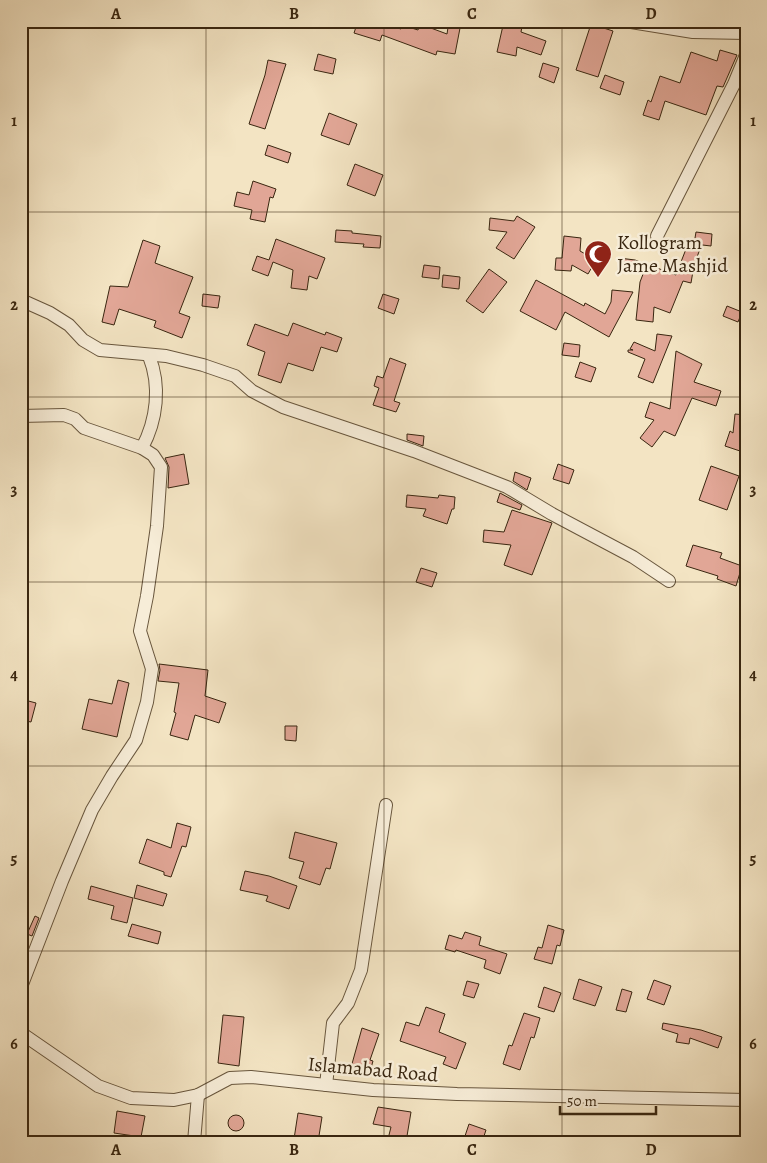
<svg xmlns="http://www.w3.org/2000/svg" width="767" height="1163" font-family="Alegreya,serif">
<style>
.building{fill:#e1a696;stroke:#392610}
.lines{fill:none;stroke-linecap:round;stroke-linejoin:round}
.minor-casing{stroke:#68563d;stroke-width:14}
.minor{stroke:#f7edd8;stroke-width:12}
.grid{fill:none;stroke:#392610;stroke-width:1;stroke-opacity:0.55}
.labels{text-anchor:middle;stroke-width:5;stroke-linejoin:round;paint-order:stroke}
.poi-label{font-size:20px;fill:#392610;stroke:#f7edd8;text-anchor:start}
.street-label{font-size:20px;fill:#392610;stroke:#f7edd8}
.neatline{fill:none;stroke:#392610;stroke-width:2}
.grid-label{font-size:16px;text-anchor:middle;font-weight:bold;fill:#392610}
</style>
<rect width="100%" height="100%" fill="#f3e4c3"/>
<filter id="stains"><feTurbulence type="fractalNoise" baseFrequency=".004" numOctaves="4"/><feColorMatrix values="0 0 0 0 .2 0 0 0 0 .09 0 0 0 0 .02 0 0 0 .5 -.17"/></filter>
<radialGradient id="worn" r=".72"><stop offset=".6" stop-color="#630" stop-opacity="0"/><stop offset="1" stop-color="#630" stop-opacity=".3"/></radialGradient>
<g class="building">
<polygon points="358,21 374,21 401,29 402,25 418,30 420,24 447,34 449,21 461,23 455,54 437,51 436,55 382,35 380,41 354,33"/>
<polygon points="504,21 523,21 521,32 546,41 541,55 517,47 516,56 497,52"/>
<polygon points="591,24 613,31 598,77 576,70"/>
<polygon points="720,50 737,55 723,87 717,86 706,115 665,101 659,120 643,115 648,100 651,102 660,76 680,83 691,52 717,61"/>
<polygon points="318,54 336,59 333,74 314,70"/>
<polygon points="268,60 286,64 265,129 249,124 265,75"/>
<polygon points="543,63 559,68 554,83 539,77"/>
<polygon points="605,75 624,82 620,95 600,88"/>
<polygon points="329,113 357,124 349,145 321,135"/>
<polygon points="268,145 291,153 288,163 265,155"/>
<polygon points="355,164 383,175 375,196 347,185"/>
<polygon points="253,181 276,189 273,198 270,197 265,222 250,219 252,210 234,206 237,192 249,195"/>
<polygon points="517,216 535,227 514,259 496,248 507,232 489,230 490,218 514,221"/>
<polygon points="336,230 352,231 352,233 381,236 380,248 363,247 364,244 335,242"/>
<polygon points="696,232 712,234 711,246 694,244"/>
<polygon points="564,236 581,238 580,251 596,260 588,274 572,265 571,271 555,270 556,258 562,258"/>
<polygon points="276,239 325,258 317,279 309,276 307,290 291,288 293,270 273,262 268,276 252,270 257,256 269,260"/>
<polygon points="143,240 160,246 155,263 193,277 179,313 190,317 182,338 154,327 156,321 119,309 114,325 102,322 110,286 128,287"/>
<polygon points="688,244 700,249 694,265 691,283 683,281 670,313 654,307 653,322 636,320 640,282 645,269 643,273 618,270 619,258 635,260 676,275 677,267 679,267"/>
<polygon points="424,265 440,267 439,279 422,277"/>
<polygon points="489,269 507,282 483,313 466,301"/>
<polygon points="443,275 460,277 459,289 442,287"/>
<polygon points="536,280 584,306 585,303 605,314 611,302 612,290 633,292 609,337 565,312 556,330 520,311"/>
<polygon points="203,294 220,296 218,308 202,306"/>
<polygon points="383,294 399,299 394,314 378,308"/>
<polygon points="727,306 742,312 738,322 723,316"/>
<polygon points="293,323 325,335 326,332 342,338 337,352 321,347 313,371 288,363 281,383 258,375 265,352 247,345 255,324 288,336"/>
<polygon points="657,334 672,336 653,383 638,377 645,359 628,352 628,350 633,350 630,349 634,342 655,351"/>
<polygon points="564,343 580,345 579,357 562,355"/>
<polygon points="676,351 702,364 694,382 721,391 716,406 692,398 675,436 664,431 652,447 640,438 654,420 645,417 650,402 670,409"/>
<polygon points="390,358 406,364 394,401 400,403 396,412 373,405 379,388 374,386 377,376 383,378"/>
<polygon points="580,362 596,368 591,382 575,377"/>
<polygon points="735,414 746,415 746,453 725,446 730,431 733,433"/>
<polygon points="407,434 424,436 423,446 407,440"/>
<polygon points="184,454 189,484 168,488 169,467 165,458"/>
<polygon points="558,464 574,470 569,484 553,479"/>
<polygon points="711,466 739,476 727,510 699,500"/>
<polygon points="515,472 531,478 527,490 513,481"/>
<polygon points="500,493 522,505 520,510 497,502"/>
<polygon points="407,495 438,498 439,495 455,497 454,509 452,509 447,524 423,516 426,509 406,507"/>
<polygon points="512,510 552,523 532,575 504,565 511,545 483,542 484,530 504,532"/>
<polygon points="693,545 722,553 720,558 742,566 736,586 717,579 718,576 686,566"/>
<polygon points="421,568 437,573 432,587 416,582"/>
<polygon points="159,664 208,670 205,696 226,703 219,723 195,715 188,740 170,735 176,713 174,712 179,683 158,681 160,670"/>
<polygon points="118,680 129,683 117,737 82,729 89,699 112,704"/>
<polygon points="21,699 36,703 31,722 21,720"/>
<polygon points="285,726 297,726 296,741 285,740"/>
<polygon points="177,823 191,827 186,847 182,846 171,877 164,875 164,872 139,863 147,839 171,848"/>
<polygon points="295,832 337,843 330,869 326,868 320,885 299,878 304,862 289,858"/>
<polygon points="245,871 269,876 297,886 289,909 266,901 268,896 240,890"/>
<polygon points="137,885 167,894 163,906 134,898"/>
<polygon points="91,886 133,898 127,923 111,919 114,906 88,899"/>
<polygon points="35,916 39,918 32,936 27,934"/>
<polygon points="132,924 161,932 158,944 128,936"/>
<polygon points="548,925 564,930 560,946 557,945 552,964 534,959 538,947 542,948"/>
<polygon points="465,932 481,937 479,945 507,954 500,974 484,968 486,960 456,950 455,952 445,949 449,935 462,939"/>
<polygon points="579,979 602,987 595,1006 573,999"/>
<polygon points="654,980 671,986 664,1005 647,999"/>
<polygon points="467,981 479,984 474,998 463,995"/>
<polygon points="544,987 561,993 554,1012 538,1007"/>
<polygon points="622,989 632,992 626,1012 616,1010"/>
<polygon points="426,1007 445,1014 439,1032 466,1043 456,1069 443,1064 446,1057 400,1041 406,1022 419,1026"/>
<polygon points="524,1013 540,1018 534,1038 531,1037 520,1070 503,1064 509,1045 512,1046"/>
<polygon points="223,1015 244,1017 239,1066 218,1063"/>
<polygon points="663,1023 701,1030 722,1037 718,1048 690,1038 689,1044 676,1042 678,1034 662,1029"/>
<polygon points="362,1028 379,1034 370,1060 373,1061 369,1075 350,1071"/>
<polygon points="378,1107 411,1112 406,1142 388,1139 391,1127 373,1124"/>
<polygon points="117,1111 145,1116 141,1137 114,1133"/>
<polygon points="298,1113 322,1117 318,1142 294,1139"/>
<circle cx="236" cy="1123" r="8"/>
<polygon points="469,1124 486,1130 482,1142 463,1142"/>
</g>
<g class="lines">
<g class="minor-casing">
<g id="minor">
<polyline points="625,21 693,32 746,33"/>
<polyline points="657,236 734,84 746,55"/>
<polyline points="21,300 50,313 69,325 83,340 100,350 166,356 203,365 235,376 252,391 283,407 414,451 507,487 552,514 633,557 669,581"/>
<polyline points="21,416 64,415 75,419 84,428 142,448 153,455 161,467 157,526 147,596 140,631 152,669 147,702 136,740 112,776 92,810 62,881 21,987"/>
<path d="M142,448c15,-28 19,-62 7,-92"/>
<polyline points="21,1033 98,1086 131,1098 174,1100 198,1095 230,1078 251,1077 373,1090 457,1094 746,1100"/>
<polyline points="326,1085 333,1023 348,1003 361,970 386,805"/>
<polyline points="194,1142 198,1095"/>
</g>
</g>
<use href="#minor" class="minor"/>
</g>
<path class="grid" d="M206,21v1121M384,21v1121M562,21v1121M21,212h725M21,397h725M21,582h725M21,766h725M21,951h725"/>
<defs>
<g id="mosque-pin" transform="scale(1.4375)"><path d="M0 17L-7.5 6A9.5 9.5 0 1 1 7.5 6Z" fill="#8f2418" stroke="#f7edd8"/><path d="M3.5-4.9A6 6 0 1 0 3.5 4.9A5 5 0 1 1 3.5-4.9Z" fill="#fff"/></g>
</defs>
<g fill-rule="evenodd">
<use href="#mosque-pin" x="598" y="254"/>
</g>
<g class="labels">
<g class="poi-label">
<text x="617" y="249">Kollogram<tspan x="617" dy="23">Jame Mashjid</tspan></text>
</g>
<g class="street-label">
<text transform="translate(373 1069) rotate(5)" y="7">Islamabad Road</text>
</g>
</g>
<rect width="767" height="1163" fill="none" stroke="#f3e4c3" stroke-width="55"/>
<path d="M560 1106v8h96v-8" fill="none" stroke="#392610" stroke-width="2.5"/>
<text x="567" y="1106" font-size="15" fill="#392610" stroke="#f7edd8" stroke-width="4" paint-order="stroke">50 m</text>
<rect x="28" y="28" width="712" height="1108" class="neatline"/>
<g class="grid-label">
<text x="116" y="19">A</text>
<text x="294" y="19">B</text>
<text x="472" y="19">C</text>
<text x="651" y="19">D</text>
<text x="14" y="126">1</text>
<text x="753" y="126">1</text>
<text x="14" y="310">2</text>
<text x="753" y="310">2</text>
<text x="14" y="495">3</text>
<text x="753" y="495">3</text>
<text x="14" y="680">4</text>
<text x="753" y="680">4</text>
<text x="14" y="864">5</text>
<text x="753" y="864">5</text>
<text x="14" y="1049">6</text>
<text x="753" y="1049">6</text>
<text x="116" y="1155">A</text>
<text x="294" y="1155">B</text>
<text x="472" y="1155">C</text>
<text x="651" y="1155">D</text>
</g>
<rect width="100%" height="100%" filter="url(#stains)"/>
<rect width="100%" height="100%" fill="url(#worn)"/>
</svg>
